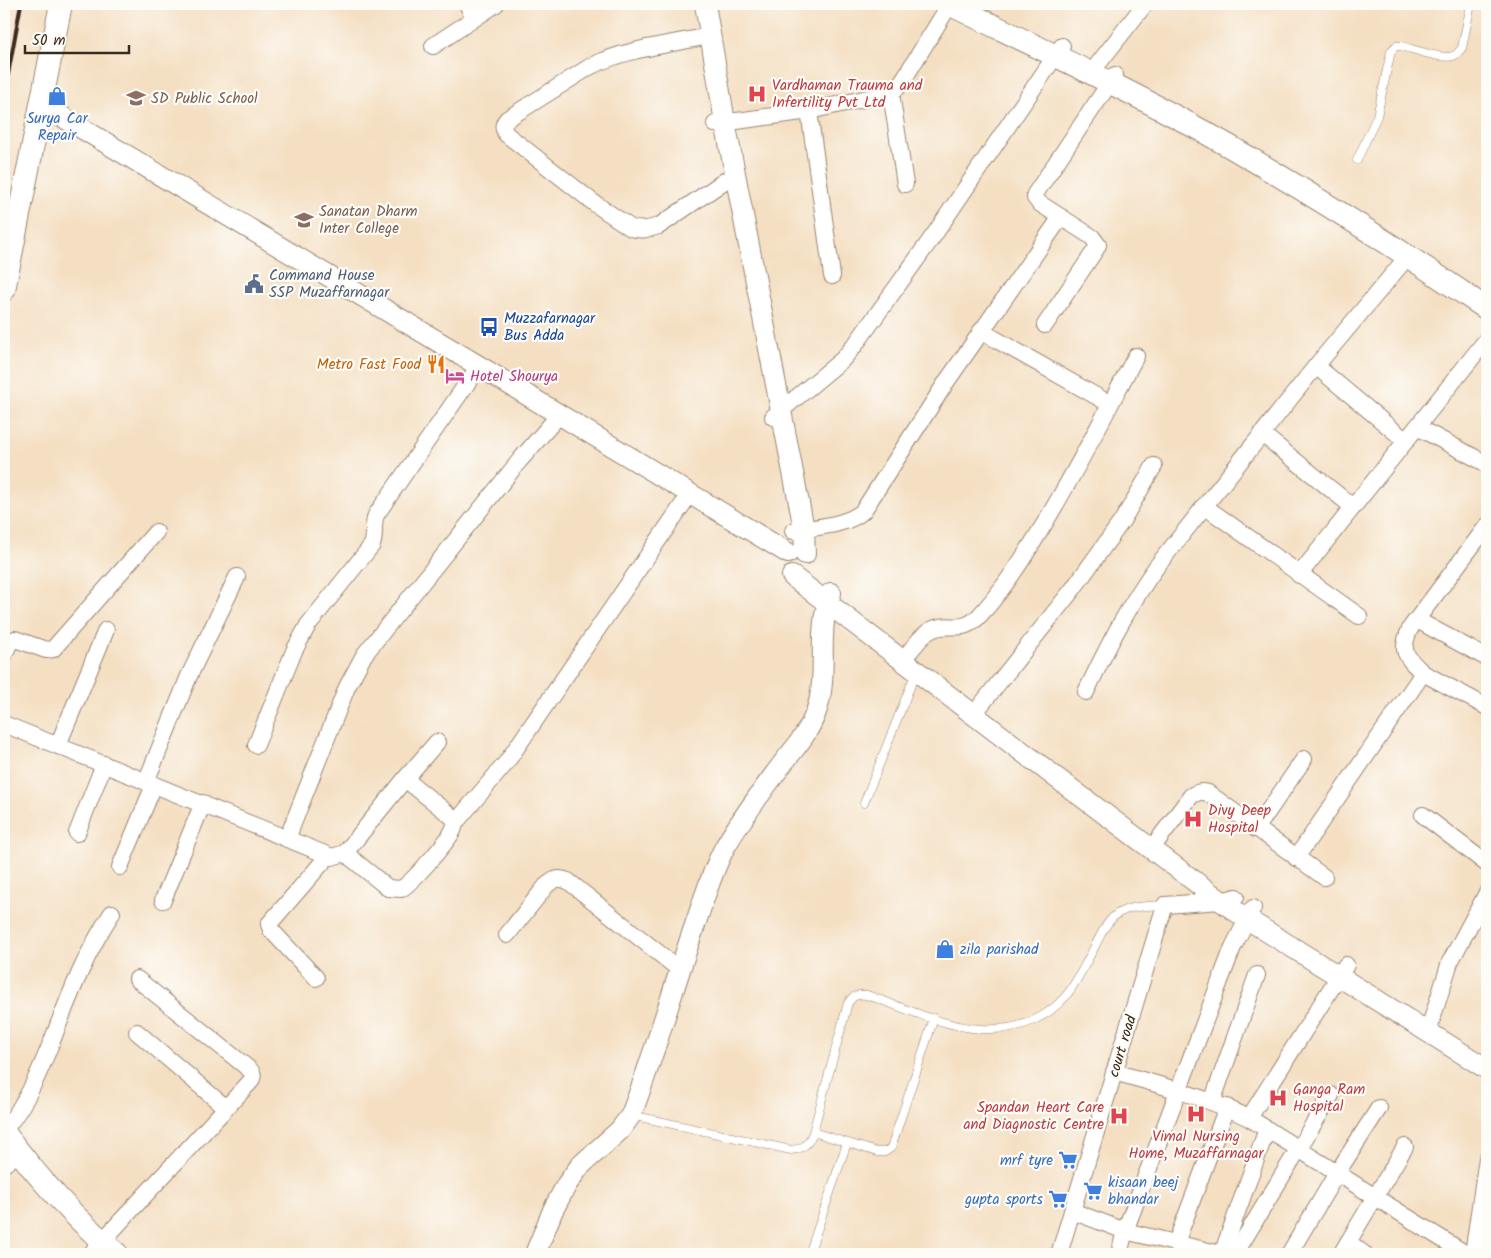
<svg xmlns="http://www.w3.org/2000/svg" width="1491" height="1258" font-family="Kalam,sans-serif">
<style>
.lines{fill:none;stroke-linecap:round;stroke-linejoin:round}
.service-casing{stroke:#988470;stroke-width:9}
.minor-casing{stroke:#988470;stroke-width:18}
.tertiary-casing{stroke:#988470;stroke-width:22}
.secondary-casing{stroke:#988470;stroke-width:24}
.service{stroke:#fff;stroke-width:8}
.minor{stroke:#fff;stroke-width:16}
.tertiary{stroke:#fff;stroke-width:20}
.secondary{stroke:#fff;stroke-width:22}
.rail{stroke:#3b2a1e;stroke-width:4}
.labels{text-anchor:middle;stroke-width:4.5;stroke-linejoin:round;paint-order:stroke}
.health-label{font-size:15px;fill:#be3a42;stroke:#fdfcf7;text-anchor:start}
.education-label{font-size:15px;fill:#785e54;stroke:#fdfcf7;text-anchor:start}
.shop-label{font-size:15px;fill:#366cbe;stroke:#fdfcf7;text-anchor:start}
.service-label{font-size:15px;fill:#4e5e75;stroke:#fdfcf7;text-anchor:start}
.transit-label{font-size:15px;fill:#164399;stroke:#fdfcf7;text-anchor:start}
.food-label{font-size:15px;fill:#c56008;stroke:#fdfcf7;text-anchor:end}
.hotel-label{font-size:15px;fill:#b23c85;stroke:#fdfcf7;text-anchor:start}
.street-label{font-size:15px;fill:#3b2a1e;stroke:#fdfcf7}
</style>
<rect width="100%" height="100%" fill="#fdfcf7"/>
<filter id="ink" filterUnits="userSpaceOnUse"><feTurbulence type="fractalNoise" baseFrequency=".02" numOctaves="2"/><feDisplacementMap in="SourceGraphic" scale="10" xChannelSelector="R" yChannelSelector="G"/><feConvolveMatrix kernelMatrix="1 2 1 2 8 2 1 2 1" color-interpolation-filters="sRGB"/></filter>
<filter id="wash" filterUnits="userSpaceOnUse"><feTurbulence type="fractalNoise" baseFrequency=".0096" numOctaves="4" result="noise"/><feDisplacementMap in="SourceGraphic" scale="20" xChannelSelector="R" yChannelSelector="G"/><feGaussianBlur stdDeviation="1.12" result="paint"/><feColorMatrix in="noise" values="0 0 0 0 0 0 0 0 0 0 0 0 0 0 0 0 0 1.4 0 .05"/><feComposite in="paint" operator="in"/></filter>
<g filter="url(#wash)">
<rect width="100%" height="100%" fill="#f4dfc2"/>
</g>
<g filter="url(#ink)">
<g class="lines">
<g class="service-casing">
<g id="service">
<path d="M1357,160l20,-44 14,-65 5,-5h5c12,3 42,14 52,10 4,-1 6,-5 9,-8l9,-44"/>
<polyline points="864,803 916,672"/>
<path d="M631,1115l160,35c12,-1 18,-6 22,-18l35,-129c5,-8 10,-9 19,-8 36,12 74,31 113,34 32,2 63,-7 85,-32 12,-14 20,-33 29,-49 6,-12 12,-26 23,-34 14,-9 33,-8 48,-9"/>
<polyline points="813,1132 877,1152 885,1152 891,1148 934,1018"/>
<polyline points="809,1254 847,1143"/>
</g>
</g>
<g class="minor-casing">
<g id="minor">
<polyline points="467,4 474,18"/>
<path d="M699,38c-36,7 -75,12 -108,28l-84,53c-5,6 -4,9 -1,15l88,69 37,25c10,3 18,1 28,-2l67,-46"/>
<polyline points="433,46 496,4"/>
<polyline points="1098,64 1145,4"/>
<polyline points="891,93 905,184"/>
<polyline points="809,111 832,276"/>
<polyline points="715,124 809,111 891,93 898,87 905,77 950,4"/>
<polyline points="1045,325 1096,249 1098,245 1092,237 1039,203 1035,198 1035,194 1115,75"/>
<polyline points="981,331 1110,404"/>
<polyline points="1316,366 1406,441"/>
<polyline points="773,417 842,360 855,345 934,235 1062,46"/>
<polyline points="1417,427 1487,464"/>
<polyline points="1262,434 1353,507"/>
<polyline points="1204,506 1359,616"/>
<path d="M793,531c21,-4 54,-5 70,-20l84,-130 114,-164"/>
<polyline points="1299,575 1487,339"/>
<polyline points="1417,620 1487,658"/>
<path d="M910,651c6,-7 13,-17 21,-21 18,-10 30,6 49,-15 21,-23 39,-50 55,-76 37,-59 68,-122 101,-183"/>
<polyline points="4,655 10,642 15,639 46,650 53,649 156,532"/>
<path d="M1423,673c-18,-17 -24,-22 -12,-46l76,-101"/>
<path d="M1086,692c21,-44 42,-86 71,-126l159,-200 92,-110"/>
<polyline points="981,705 1073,589 1122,521 1154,466"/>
<polyline points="4,724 332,857 345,853 405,779 437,742"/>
<polyline points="58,745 106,630"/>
<path d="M256,745l38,-94 14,-26 64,-80c4,-10 0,-20 4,-30l103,-149"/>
<polyline points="146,782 189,676 237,577"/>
<polyline points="1423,815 1487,864"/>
<polyline points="456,822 506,763 683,504"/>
<polyline points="1256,829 1304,759"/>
<polyline points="77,833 104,764"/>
<polyline points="287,839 347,687 364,655 520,460 560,414"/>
<path d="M1152,848l39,-52c7,-4 10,-5 17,-3l116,84"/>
<path d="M345,853l43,35 13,1c11,-6 43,-44 50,-55 3,-5 5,-10 4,-15l-50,-40"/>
<polyline points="1296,858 1423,673 1487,707"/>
<polyline points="120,867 154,785"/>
<polyline points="163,900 203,803"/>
<path d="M507,935l39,-49c8,-7 12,-9 22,-5l112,89"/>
<polyline points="316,978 271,930 269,924 328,856"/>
<polyline points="137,1032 226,1108"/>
<polyline points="1428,1032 1450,962 1487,893"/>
<path d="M1114,1072c46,13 92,25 135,46l217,136"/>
<polyline points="1212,1102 1257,975"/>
<polyline points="1249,1118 1346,965"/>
<path d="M4,1130c24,-28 36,-60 50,-94 16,-42 33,-85 58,-123"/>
<polyline points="4,1164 19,1153"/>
<polyline points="1072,1211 1125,1231 1221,1254"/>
<polyline points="1348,1242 1364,1254"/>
<polyline points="1176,1243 1227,1107"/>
<path d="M94,1250l157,-169c3,-6 2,-8 -2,-12l-112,-90"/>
<polyline points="1059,1254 1165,905 1221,901 1236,897"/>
<polyline points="1119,1254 1125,1231 1233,947 1253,908"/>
<polyline points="1222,1254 1267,1129"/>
<polyline points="1235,1254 1331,1095"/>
<polyline points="1289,1254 1337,1173 1379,1108"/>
<polyline points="1341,1254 1405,1147"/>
<polyline points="1473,1254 1487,1158"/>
</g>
</g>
<g class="tertiary-casing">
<g id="tertiary">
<polyline points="705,4 725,122 804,529 805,554"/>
<polyline points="41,104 479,366 788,553"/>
<polyline points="792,576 1058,779 1221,901 1247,919 1487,1069"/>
<path d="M535,1254l18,-44 14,-26 13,-18 40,-36 11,-15c24,-62 42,-127 64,-190 9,-26 17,-54 30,-78 17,-30 38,-57 58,-84 13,-16 26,-31 33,-51 14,-39 -1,-79 15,-119"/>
</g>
</g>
<g class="secondary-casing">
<g id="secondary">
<path d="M949,4c94,46 189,90 280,142 88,51 174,106 258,163"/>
<polyline points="4,290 61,4"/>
<path d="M4,1132c33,45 70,86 113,122"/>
</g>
</g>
<use href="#service" class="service"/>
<use href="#minor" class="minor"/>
<use href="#tertiary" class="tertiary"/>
<use href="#secondary" class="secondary"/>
<polyline class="rail" points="4,96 21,4"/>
</g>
</g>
<defs>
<g id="hospital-bare" transform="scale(1.5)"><path d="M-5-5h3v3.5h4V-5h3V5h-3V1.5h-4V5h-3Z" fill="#e0444e" stroke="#fdfcf7" stroke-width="2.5" paint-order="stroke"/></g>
<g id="shop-bare" transform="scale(1.5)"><path d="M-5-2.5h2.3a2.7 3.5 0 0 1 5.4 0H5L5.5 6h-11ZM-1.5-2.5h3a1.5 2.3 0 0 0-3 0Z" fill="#3f7fe0" stroke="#fdfcf7" stroke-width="2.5" paint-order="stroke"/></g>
<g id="school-bare" transform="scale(1.5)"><path d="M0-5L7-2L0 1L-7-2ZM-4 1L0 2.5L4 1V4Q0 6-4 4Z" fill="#8d6e63" stroke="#fdfcf7" stroke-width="2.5" paint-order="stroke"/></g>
<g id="civic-bare" transform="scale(1.5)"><path d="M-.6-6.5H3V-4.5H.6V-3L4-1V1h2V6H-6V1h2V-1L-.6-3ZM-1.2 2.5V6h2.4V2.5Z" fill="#5c6f8a" stroke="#fdfcf7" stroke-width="2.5" paint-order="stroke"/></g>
<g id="bus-bare" transform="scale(1.5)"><path d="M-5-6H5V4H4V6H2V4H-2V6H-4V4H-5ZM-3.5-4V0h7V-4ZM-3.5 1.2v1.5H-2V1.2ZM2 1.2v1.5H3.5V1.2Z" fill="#1a4fb4" stroke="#fdfcf7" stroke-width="2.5" paint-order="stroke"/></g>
<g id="restaurant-bare" transform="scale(1.5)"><path d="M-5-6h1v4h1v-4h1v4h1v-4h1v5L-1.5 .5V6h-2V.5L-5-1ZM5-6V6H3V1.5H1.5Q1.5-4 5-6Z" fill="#e8710a" stroke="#fdfcf7" stroke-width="2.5" paint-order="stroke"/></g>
<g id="hotel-bare" transform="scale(1.5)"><path d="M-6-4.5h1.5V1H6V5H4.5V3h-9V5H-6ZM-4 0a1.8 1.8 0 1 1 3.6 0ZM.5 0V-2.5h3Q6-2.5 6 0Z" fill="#d1479c" stroke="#fdfcf7" stroke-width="2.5" paint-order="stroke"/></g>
<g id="supermarket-bare" transform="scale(1.5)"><path d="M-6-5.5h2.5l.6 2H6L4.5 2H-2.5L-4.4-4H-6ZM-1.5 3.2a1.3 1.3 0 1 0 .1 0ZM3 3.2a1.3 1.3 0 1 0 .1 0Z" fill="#3f7fe0" stroke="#fdfcf7" stroke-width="2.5" paint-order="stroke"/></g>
</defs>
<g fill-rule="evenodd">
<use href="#hospital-bare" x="757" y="94"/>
<use href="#shop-bare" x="57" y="96"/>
<use href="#school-bare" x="136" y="98"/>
<use href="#school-bare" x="304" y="220"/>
<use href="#civic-bare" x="254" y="284"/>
<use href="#bus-bare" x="489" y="327"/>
<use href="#restaurant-bare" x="436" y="364"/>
<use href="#hotel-bare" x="455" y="376"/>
<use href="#hospital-bare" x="1193" y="819"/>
<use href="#shop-bare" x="945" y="949"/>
<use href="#hospital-bare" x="1278" y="1098"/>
<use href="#hospital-bare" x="1196" y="1114"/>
<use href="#hospital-bare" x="1119" y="1116"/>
<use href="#supermarket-bare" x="1068" y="1160"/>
<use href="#supermarket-bare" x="1093" y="1191"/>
<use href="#supermarket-bare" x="1058" y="1199"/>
</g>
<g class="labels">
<g class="health-label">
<text x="772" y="90">Vardhaman Trauma and<tspan x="772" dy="17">Infertility Pvt Ltd</tspan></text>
<text x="1208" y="815">Divy Deep<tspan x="1208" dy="17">Hospital</tspan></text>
<text x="1293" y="1094">Ganga Ram<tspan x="1293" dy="17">Hospital</tspan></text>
<text x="1104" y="1112" text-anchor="end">Spandan Heart Care<tspan x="1104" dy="17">and Diagnostic Centre</tspan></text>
<text x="1196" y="1141" text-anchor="middle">Vimal Nursing<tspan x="1196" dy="17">Home, Muzaffarnagar</tspan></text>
</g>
<g class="education-label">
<text x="151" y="103">SD Public School</text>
<text x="319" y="216">Sanatan Dharm<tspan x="319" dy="17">Inter College</tspan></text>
</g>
<g class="shop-label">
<text x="57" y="123" text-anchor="middle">Surya Car<tspan x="57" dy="17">Repair</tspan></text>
<text x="960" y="954">zila parishad</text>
<text x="1053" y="1165" text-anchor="end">mrf tyre</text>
<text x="1108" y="1187">kisaan beej<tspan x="1108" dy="17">bhandar</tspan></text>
<text x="1043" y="1204" text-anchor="end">gupta sports</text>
</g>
<g class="service-label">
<text x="269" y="280">Command House<tspan x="269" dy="17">SSP Muzaffarnagar</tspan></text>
</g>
<g class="transit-label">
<text x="504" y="323">Muzzafarnagar<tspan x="504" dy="17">Bus Adda</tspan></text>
</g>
<g class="food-label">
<text x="421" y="369">Metro Fast Food</text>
</g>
<g class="hotel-label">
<text x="470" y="381">Hotel Shourya</text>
</g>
<g class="street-label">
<text transform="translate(1122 1046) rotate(-73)" y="5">court road</text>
</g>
</g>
<rect width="1491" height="1258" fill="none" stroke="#fdfcf7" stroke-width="20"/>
<path d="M25 45v8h104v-8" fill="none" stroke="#3b2a1e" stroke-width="2.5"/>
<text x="32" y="45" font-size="15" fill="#3b2a1e" stroke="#fdfcf7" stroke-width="4" paint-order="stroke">50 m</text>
</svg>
